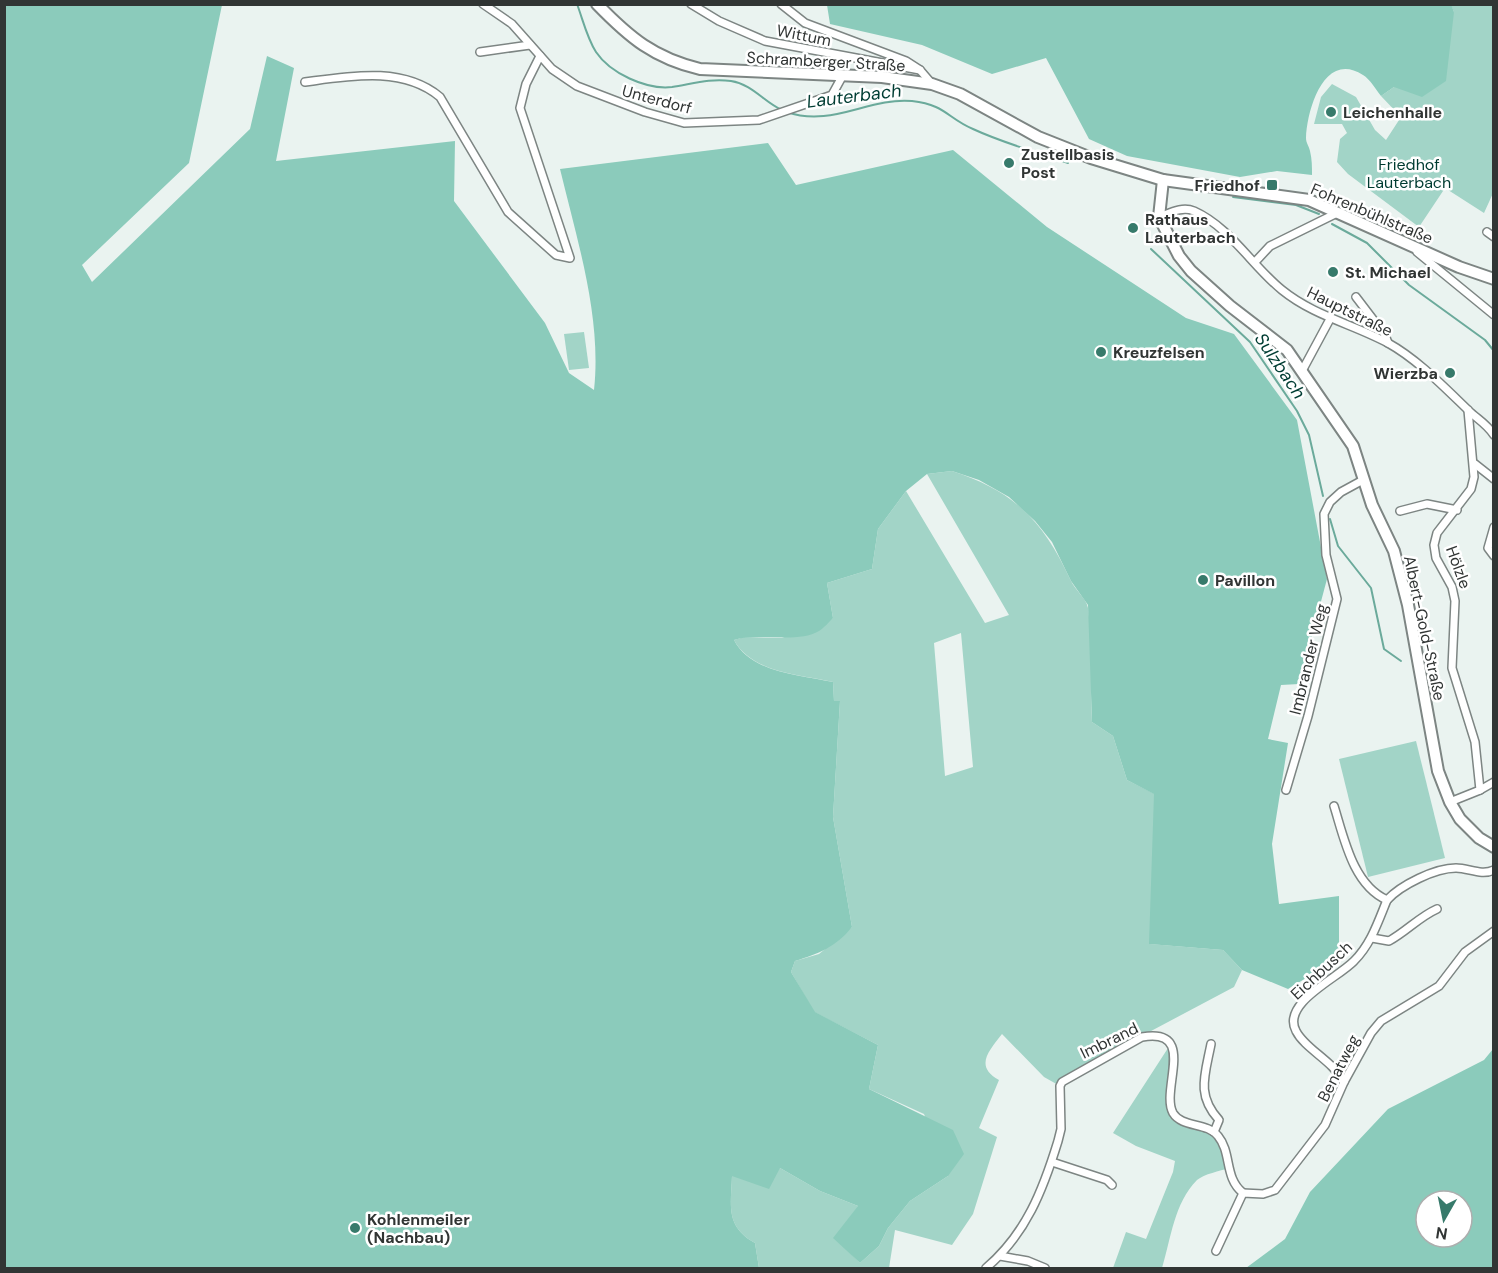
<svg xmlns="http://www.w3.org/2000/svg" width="1498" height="1273" font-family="'DM Sans',sans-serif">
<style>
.green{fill:#a2d4c7;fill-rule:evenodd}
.forest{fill:#8bcbbb;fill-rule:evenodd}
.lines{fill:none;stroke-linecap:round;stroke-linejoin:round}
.stream{stroke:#6baa9b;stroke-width:2}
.street-casing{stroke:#7d8583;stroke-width:10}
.secondary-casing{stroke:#7d8583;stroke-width:14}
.street{stroke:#fff;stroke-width:7}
.secondary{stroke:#fff;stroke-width:10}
.poi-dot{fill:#377a6b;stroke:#fff;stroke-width:2}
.labels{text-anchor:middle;stroke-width:5;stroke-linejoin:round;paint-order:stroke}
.street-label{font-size:16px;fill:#313534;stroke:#fff}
.poi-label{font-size:16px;font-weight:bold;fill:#313534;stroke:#fff;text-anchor:start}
.park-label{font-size:16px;fill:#003b31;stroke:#fff}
.water-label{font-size:18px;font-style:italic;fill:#003d33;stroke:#fff}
</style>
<rect width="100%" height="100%" fill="#eaf3f0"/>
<g class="green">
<polygon points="1451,5 1493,5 1494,191 1484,213 1445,188 1419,227 1348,174 1337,162 1340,139 1347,133 1342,124 1314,124 1321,97 1332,84 1356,97 1375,130 1386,140 1401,117 1381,96 1394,87 1454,12"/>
<polygon points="584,332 589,368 569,370 564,334"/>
<path d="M952,471c64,21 91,50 119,110 4,9 15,17 17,27 5,37 2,76 4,114l21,14 14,44 28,14 -5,150 73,6 19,20 -8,17 -98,52 -76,47 -16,-9 -42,-43c-13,17 -28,32 -3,46l-20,48 18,9 -24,77 -21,31 -57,-15 -6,38h-130l-4,-25c-30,-17 -24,-37 -23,-67l48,-8 40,23 38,15 -11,44 13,13 19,-17 9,-18 22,-27 38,-25 -24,-62 -55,-25 9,-44 -64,-33 -23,-40 4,-11 24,-7 33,-27 -19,-110 7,-116h-6l-1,-19c-34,-8 -81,-9 -99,-42l10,-3 38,1 51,-20 -6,-35 45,-14 6,-40 28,-38 79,132 24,-8 -82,-141zM961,633l12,134 -28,9 -11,-133z"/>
<polygon points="1416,741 1445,858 1368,877 1339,759"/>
<path d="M1170,1045l3,68 47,25 9,30c-9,3 -25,6 -32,12 -23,23 -26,59 -35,88h-49l13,-36 20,7 27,-67 2,-11 -39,-15 -23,-13z"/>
</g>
<g class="forest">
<path d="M5,4l217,1 -33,158 -107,102 10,17 158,-153 17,-73 27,12 -18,93 179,-20 -1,60 91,122 24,50 25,17c8,-73 -17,-150 -34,-221l208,-26 28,42 157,-35 94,77 139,91 48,16 63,86 30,159 -28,105 -18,1 -13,54 20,4 -16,101 7,60 60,-8v62l-51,31 -46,-19 -19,-20 -74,-6 5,-150 -27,-14 -14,-44 -21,-14 -4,-117 -17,-24 -19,-39 -17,-21 -26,-24 -30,-17 -27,-9 -25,3 -21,17 -28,38 -6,40 -45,14 6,35c-4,4 -9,10 -14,13 -21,13 -62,1 -85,9 17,33 66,35 99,42l1,19h6l-7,116 19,110c-16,20 -34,27 -57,34l-4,11 24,40 63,33 -9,44 84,41 11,24 -16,22 -38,25 -22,27 -9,18 -19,17 -27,-25 25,-32 -38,-15 -40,-23 -11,21 -37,-13c-1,30 -7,50 23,67l4,25h-754z"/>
<path d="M1451,4l3,8 -8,69 -24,16 -28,-10 -13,9c-5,-6 -11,-17 -18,-21 -39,-25 -56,35 -57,63 0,5 3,8 4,13 2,8 2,16 2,24l-35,-4 -37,6 -113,-21 -38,-17 -43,-81 -54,16 -70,-29 -92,-21 -3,-19z"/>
<path d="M1493,1049v219h-247l39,-29 25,-47 78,-83 96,-49zM1426,1201h36v36h-36z"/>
</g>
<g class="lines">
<g class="stream">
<path d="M577,4c6,16 10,34 19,48 14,21 50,38 76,35 20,-3 38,-9 59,-6 21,3 33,21 51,29"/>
<path d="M787,112c44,16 82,-15 125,-11 34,4 35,17 61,28 30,14 63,23 95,34"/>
<polyline points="1233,197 1296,205 1319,214"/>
<polyline points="1332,224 1367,243 1409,285 1485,340 1494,351"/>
<polyline points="1151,249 1250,342 1297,411 1309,435 1323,496"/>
<polyline points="1330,519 1338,546 1371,588 1384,649 1401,661"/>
</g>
<g class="street-casing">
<g id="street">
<polyline points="483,4 512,24 552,69 577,86 645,112 684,123 759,120 832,95 843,75"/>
<polyline points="691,4 719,21 765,41 920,70"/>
<polyline points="781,4 805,23 906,61 920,70 932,84"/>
<polyline points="480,52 530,45"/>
<path d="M305,82c45,-6 98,-16 135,15l68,115 48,43 14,3 -50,-150 6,-24 14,-28"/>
<path d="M1159,217c11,-4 23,-11 35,-6 36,16 59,56 88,79 32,26 71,34 106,53 29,16 56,44 80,67 9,9 18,13 26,25"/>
<polyline points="1487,232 1494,237"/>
<polyline points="1417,252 1494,315"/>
<polyline points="1255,262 1270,246 1337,213"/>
<polyline points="1356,297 1385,335 1388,343"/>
<polyline points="1302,371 1330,319"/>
<polyline points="1475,464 1494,479"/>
<polyline points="1400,511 1427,504 1457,510"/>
<polyline points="1494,527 1488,548 1494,556"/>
<polyline points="1286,790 1308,716 1337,599 1326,555 1324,514 1330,502 1341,492 1363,480"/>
<polyline points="1480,790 1494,782"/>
<polyline points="1450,802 1480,790 1475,742 1452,668 1455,601 1452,587 1436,558 1434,545 1437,533 1471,489 1474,477 1468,410"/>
<path d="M1334,806c10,32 19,79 53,94 14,-15 48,-32 69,-32 13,0 25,8 38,2"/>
<path d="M1372,938l17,3c18,-10 30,-24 48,-32"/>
<path d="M1211,1044c-6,31 -15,51 8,76l-5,12"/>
<path d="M1344,1082c-12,-22 -39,-33 -48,-51 -15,-28 42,-53 58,-70 17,-17 24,-39 33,-61"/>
<polyline points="1052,1162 1107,1180 1112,1185"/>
<polyline points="1216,1251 1243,1193 1263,1194 1275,1190 1325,1125 1344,1082 1371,1033 1381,1021 1439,986 1465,952 1494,931"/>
<polyline points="1000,1256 1028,1261 1045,1268"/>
<path d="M986,1268c40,-34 57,-78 72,-127l3,-12 -1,-43 2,-4 80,-45c56,-10 18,53 31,76 9,15 34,9 45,23 14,17 6,42 25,57"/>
</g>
</g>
<g class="secondary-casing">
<g id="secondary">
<path d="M597,4c33,34 57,54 103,65l182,8 50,7 28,10 78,43 53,21 72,22 146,20 150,67 35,12"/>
<polyline points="1163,180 1159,217 1179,256 1191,271 1230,306 1287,350 1353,446 1372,505 1394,551 1408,605 1438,771 1450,802 1460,819 1479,838 1494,847"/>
</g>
</g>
<use href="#street" class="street"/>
<use href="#secondary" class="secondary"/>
</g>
<g class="poi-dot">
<circle cx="1331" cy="112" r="6"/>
<circle cx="1009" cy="163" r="6"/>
<rect x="1266" y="179" width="12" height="12" rx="3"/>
<circle cx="1133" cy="228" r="6"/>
<circle cx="1333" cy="272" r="6"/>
<circle cx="1101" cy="352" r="6"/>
<circle cx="1450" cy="373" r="6"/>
<circle cx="1203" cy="580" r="6"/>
<circle cx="355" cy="1228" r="6"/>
</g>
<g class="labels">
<g class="street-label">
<text transform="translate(804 35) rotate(11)" y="6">Wittum</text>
<text transform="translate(826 61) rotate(3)" y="6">Schramberger Straße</text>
<text transform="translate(657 99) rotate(15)" y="6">Unterdorf</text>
<text transform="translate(1372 213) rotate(23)" y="6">Fohrenbühlstraße</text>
<text transform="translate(1350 311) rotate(26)" y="6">Hauptstraße</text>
<text transform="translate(1459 567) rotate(70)" y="6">Hölzle</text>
<text transform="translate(1425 628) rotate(78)" y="6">Albert-Gold-Straße</text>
<text transform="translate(1308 659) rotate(-76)" y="6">Imbrander Weg</text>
<text transform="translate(1321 970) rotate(-43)" y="6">Eichbusch</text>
<text transform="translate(1109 1040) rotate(-26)" y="6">Imbrand</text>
<text transform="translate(1338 1068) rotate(-63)" y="6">Benatweg</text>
</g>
<g class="poi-label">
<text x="1343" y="118">Leichenhalle</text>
<text x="1021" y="160">Zustellbasis<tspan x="1021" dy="18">Post</tspan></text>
<text x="1260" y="191" text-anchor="end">Friedhof</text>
<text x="1145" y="225">Rathaus<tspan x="1145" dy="18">Lauterbach</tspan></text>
<text x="1345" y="278">St. Michael</text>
<text x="1113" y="358">Kreuzfelsen</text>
<text x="1438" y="379" text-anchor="end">Wierzba</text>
<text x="1215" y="586">Pavillon</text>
<text x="367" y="1225">Kohlenmeiler<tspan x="367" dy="18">(Nachbau)</tspan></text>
</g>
<g class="park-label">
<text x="1409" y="170">Friedhof<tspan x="1409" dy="18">Lauterbach</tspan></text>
</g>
<g class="water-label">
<text transform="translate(854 96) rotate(-7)" y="6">Lauterbach</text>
<text transform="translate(1280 366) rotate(56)" y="6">Sulzbach</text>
</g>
</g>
<rect width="1498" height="1273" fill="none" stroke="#313534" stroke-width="12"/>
<g transform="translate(1444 1219) rotate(189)"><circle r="28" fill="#ffffff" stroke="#adaeae" stroke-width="1.5"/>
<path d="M0-4.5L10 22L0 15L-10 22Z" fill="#377a6b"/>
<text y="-9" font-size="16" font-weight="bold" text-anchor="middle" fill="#313534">N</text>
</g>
</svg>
